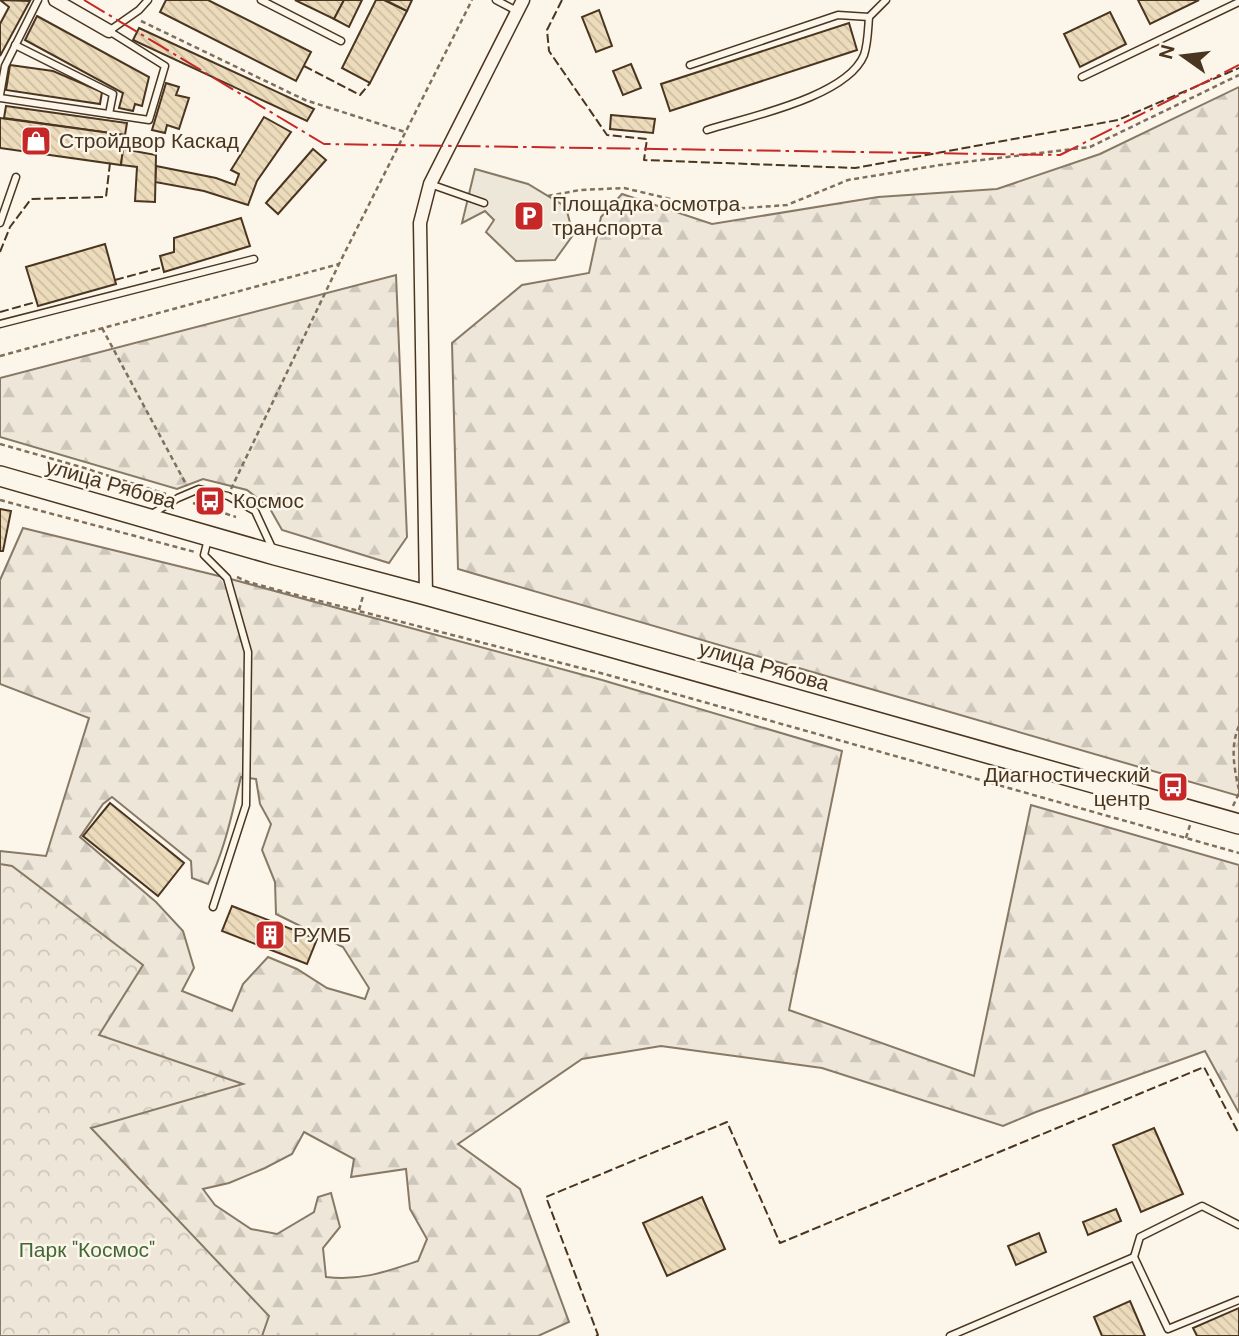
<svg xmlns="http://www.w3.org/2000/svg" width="1239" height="1336" font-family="'DM Sans',sans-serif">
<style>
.forest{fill:url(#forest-firs);stroke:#887966;stroke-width:2;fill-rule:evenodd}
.park{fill:url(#park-crowns);stroke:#887966;stroke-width:2}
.parking{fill:#ede7d9;stroke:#887966;stroke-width:2}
.building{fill:url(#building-back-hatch);stroke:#4a3520;stroke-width:2}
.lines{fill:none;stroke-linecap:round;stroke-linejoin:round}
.service-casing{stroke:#4a3520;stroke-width:9}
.minor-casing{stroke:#4a3520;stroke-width:15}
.primary-casing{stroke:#4a3520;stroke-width:22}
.path{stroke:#7f6f5c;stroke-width:2.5;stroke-dasharray:5 3.5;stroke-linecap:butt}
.service{stroke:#fbf6e9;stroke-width:6}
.minor{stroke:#fbf6e9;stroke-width:12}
.primary{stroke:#fbf6e9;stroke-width:19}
.fence{stroke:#4a3520;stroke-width:2;stroke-dasharray:9 3.5;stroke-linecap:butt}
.power{stroke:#c62828;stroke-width:2;stroke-dasharray:24 5 3.5 5;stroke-linecap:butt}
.labels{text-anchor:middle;stroke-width:5;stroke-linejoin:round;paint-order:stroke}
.poi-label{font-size:21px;fill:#4a3520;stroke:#fbf6e9;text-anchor:start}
.street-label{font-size:21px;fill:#4a3520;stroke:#fbf6e9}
.park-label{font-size:21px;fill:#436837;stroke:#fbf6e9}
</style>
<defs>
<pattern id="forest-firs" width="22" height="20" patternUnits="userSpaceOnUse" patternTransform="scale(1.75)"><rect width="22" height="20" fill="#ede6d9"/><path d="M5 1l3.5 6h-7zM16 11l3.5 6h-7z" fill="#cdc6ba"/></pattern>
<pattern id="park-crowns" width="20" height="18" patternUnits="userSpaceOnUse" patternTransform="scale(1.75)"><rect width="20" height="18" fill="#ede6d9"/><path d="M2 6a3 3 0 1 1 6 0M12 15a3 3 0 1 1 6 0" fill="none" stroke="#cdc6ba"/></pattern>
<pattern id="building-back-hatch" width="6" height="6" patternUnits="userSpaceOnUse" patternTransform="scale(1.75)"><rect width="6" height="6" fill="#ecdcbc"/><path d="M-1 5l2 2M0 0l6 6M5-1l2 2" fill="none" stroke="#ccbda1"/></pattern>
</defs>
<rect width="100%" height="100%" fill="#fbf6e9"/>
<g class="forest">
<polygon points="1239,87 1239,796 458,569 452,343 522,285 589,273 601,217 622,194 712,224 878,197 997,189 1100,154"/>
<polygon points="396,275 407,537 389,563 282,530 269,507 247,490 203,479 177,489 0,437 0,378"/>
<path d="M23,528l204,50 375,102 240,71 -53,259 185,66 57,-271 208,60v248l-34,-62 -169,61 -33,14 -181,-58 -161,-22 -79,13 -124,85 62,45 49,133 -31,14h-538v-485l46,5 43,-138 -89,-34v-104zM241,777l15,2 4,25 11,20 -9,26 13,32 1,32 67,33 26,41 -4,11 -38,-11 -30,-19 -29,-12 -25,27 -11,27 -50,-20 12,-23 -11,-37 -27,-29 -76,-65 23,-33 9,-7 79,64 1,17 16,6c17,-34 24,-71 33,-107zM304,1132l50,27 -3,18 55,-8 4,40 17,30 -9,22c-33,11 -57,20 -92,16l-3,-29 17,-21 -9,-34 -13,4 -4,15 -37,22 -26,-5 -36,-24 -12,-16 26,-6 36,-15 27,-14z"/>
</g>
<polygon class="park" points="0,864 12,866 143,965 99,1035 243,1084 91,1128 269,1316 262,1336 0,1336"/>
<polygon class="parking" points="475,169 528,184 566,207 573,235 555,260 516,261 486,232 494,220 485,211 462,223"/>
<g class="building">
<polygon points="0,0 30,1 0,56 0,24 9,7"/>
<polygon points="166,0 208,0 311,52 296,81 160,12"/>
<polygon points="295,0 344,0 334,19"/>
<polygon points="344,0 362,0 349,27 334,19"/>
<polygon points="376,0 384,0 407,11 370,83 342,68"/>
<polygon points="385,0 412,0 407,11"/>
<polygon points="1138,0 1199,0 1150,24"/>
<polygon points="599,10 612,46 596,52 582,17"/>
<polygon points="1110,12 1126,44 1080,67 1064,34"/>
<polygon points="37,16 149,77 142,106 135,104 133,111 119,108 123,93 25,40"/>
<polygon points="849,23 857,50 670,111 661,84"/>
<polygon points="139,28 314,109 307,121 133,40"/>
<polygon points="631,64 641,88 623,95 613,71"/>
<polygon points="10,65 53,71 102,92 100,104 6,90"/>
<polygon points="166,83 179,87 176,95 189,98 179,129 167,125 165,133 152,130"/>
<polygon points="6,106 127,123 125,135 4,118"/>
<polygon points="611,115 655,119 653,133 610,129"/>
<polygon points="264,117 291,132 257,181 248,205 204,191 155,182 156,166 216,178 235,185 239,174 231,170"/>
<polygon points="0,118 125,135 121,165 0,148"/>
<polygon points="123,149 156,155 155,202 135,201 137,167 121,165"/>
<polygon points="313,149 326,160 278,214 266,203"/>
<polygon points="241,218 250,246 164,272 160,256 174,252 174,238"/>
<polygon points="105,244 116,284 38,306 26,267"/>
<polygon points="0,509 11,511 3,551 0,551"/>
<polygon points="110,803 184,863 158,896 83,836"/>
<polygon points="232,906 317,939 307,964 222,931"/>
<polygon points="1154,1128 1183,1194 1141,1212 1113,1145"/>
<polygon points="702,1197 725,1249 667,1276 643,1223"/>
<polygon points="1116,1209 1121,1221 1088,1235 1083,1222"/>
<polygon points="1039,1233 1046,1252 1016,1265 1008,1246"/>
<polygon points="1130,1301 1145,1336 1102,1336 1094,1317"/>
<polygon points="1239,1308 1239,1336 1197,1336 1193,1328"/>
</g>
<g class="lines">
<g class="service-casing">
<g id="service">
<polyline points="261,0 341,41"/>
<polyline points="496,0 517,11"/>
<polyline points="15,45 113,94 109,114"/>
<polyline points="690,65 838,15 869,17"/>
<polyline points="1082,77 1239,2"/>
<polyline points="0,95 5,66 38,0"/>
<polyline points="0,98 149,120 165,66 109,31 139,10 148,0"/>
<path d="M707,130c41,-13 140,-33 157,-75 4,-12 4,-26 5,-38l17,-17"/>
<polyline points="430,184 484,203"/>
<polyline points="0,223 16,177"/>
<polyline points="0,324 254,259"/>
<polyline points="152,514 178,498 199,489 228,496 255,511 273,550"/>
<polyline points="208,539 204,555 227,578 248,652 246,805 213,907"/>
<polyline points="1134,1257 1140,1237 1202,1206 1239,1225"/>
<polyline points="950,1336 1134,1257 1168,1329 1239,1300"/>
</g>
</g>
<g class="minor-casing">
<g id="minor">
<polyline points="55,0 109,31"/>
<polyline points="426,595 420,223 430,184 523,0"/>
</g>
</g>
<g class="primary-casing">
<polyline id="primary" points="0,476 275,555 426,595 1239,824"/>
</g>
<g class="path">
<polyline points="141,21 305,100 405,132"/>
<polyline points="548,196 580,190 624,188 717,210 787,205 848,180 940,165 1090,147 1239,75"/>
<polyline points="102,328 187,486"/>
<polyline points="0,356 339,264 472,0"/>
<polyline points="0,444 81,467 166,494"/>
<polyline points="231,489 339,264"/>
<polyline points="0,500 195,552"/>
<polyline points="193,503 236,517"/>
<polyline points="221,512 224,504"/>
<polyline points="237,577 248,582 285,592 608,675 1239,853"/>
<polyline points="359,610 363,596"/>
<path d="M1239,726c-9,20 -5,42 0,64"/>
<polyline points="1233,806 1239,793"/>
<polyline points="1186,838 1190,825"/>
</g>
<use href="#service" class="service"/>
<use href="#minor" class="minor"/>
<use href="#primary" class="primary"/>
<g class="fence">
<polyline points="562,0 547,30 549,51 607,135 647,139 644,160 855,168 1118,120 1239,68"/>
<polyline points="304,66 360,95 370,83"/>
<polyline points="0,252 10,227 31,199 106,197 110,163"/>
<polyline points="115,280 163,267"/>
<polyline points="0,312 36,302"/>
<polyline points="596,1336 598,1335 546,1197 727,1122 780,1243 1204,1067 1239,1134"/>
</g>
<polyline class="power" points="84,0 324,144 1060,155 1239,65"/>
</g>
<defs>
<g id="shop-square" transform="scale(1.575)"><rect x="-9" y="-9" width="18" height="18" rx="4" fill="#c62828" stroke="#fbf6e9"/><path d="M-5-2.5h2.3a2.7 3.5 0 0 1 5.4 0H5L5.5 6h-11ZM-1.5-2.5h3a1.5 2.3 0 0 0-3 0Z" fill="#fff"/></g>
<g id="parking-square" transform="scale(1.575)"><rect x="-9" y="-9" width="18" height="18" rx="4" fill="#c62828" stroke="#fbf6e9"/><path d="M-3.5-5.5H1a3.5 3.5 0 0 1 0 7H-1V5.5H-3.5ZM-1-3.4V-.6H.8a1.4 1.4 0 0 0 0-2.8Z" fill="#fff"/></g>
<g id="bus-square" transform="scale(1.575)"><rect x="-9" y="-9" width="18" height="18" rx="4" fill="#c62828" stroke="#fbf6e9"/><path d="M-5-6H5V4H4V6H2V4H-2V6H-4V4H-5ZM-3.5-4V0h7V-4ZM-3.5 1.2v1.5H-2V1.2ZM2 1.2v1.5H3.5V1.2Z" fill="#fff"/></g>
<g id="building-square" transform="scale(1.575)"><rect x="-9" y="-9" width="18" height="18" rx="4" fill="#c62828" stroke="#fbf6e9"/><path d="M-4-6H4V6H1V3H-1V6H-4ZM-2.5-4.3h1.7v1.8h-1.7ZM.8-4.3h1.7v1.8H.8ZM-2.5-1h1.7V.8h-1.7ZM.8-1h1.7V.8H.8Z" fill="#fff"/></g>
</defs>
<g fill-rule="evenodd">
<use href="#shop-square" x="36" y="141"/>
<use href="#parking-square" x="529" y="216"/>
<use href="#bus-square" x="210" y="501"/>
<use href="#bus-square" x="1173" y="787"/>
<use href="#building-square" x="270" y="935"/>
</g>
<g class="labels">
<g class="poi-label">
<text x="59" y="148">Стройдвор Каскад</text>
<text x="552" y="211">Площадка осмотра<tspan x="552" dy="24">транспорта</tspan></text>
<text x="233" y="508">Космос</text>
<text x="1150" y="782" text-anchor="end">Диагностический<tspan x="1150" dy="24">центр</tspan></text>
<text x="293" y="942">РУМБ</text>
</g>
<g class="street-label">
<text transform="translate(111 484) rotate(16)" y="7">улица Рябова</text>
<text transform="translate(764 666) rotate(16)" y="7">улица Рябова</text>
</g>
<g class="park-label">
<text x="87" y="1257">Парк "Космос"</text>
</g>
</g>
<g transform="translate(1183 56) rotate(284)" stroke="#fbf6e9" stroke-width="5" paint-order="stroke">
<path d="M0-5L12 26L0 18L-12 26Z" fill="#4a3520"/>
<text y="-10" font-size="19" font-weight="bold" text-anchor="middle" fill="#4a3520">N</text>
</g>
</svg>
